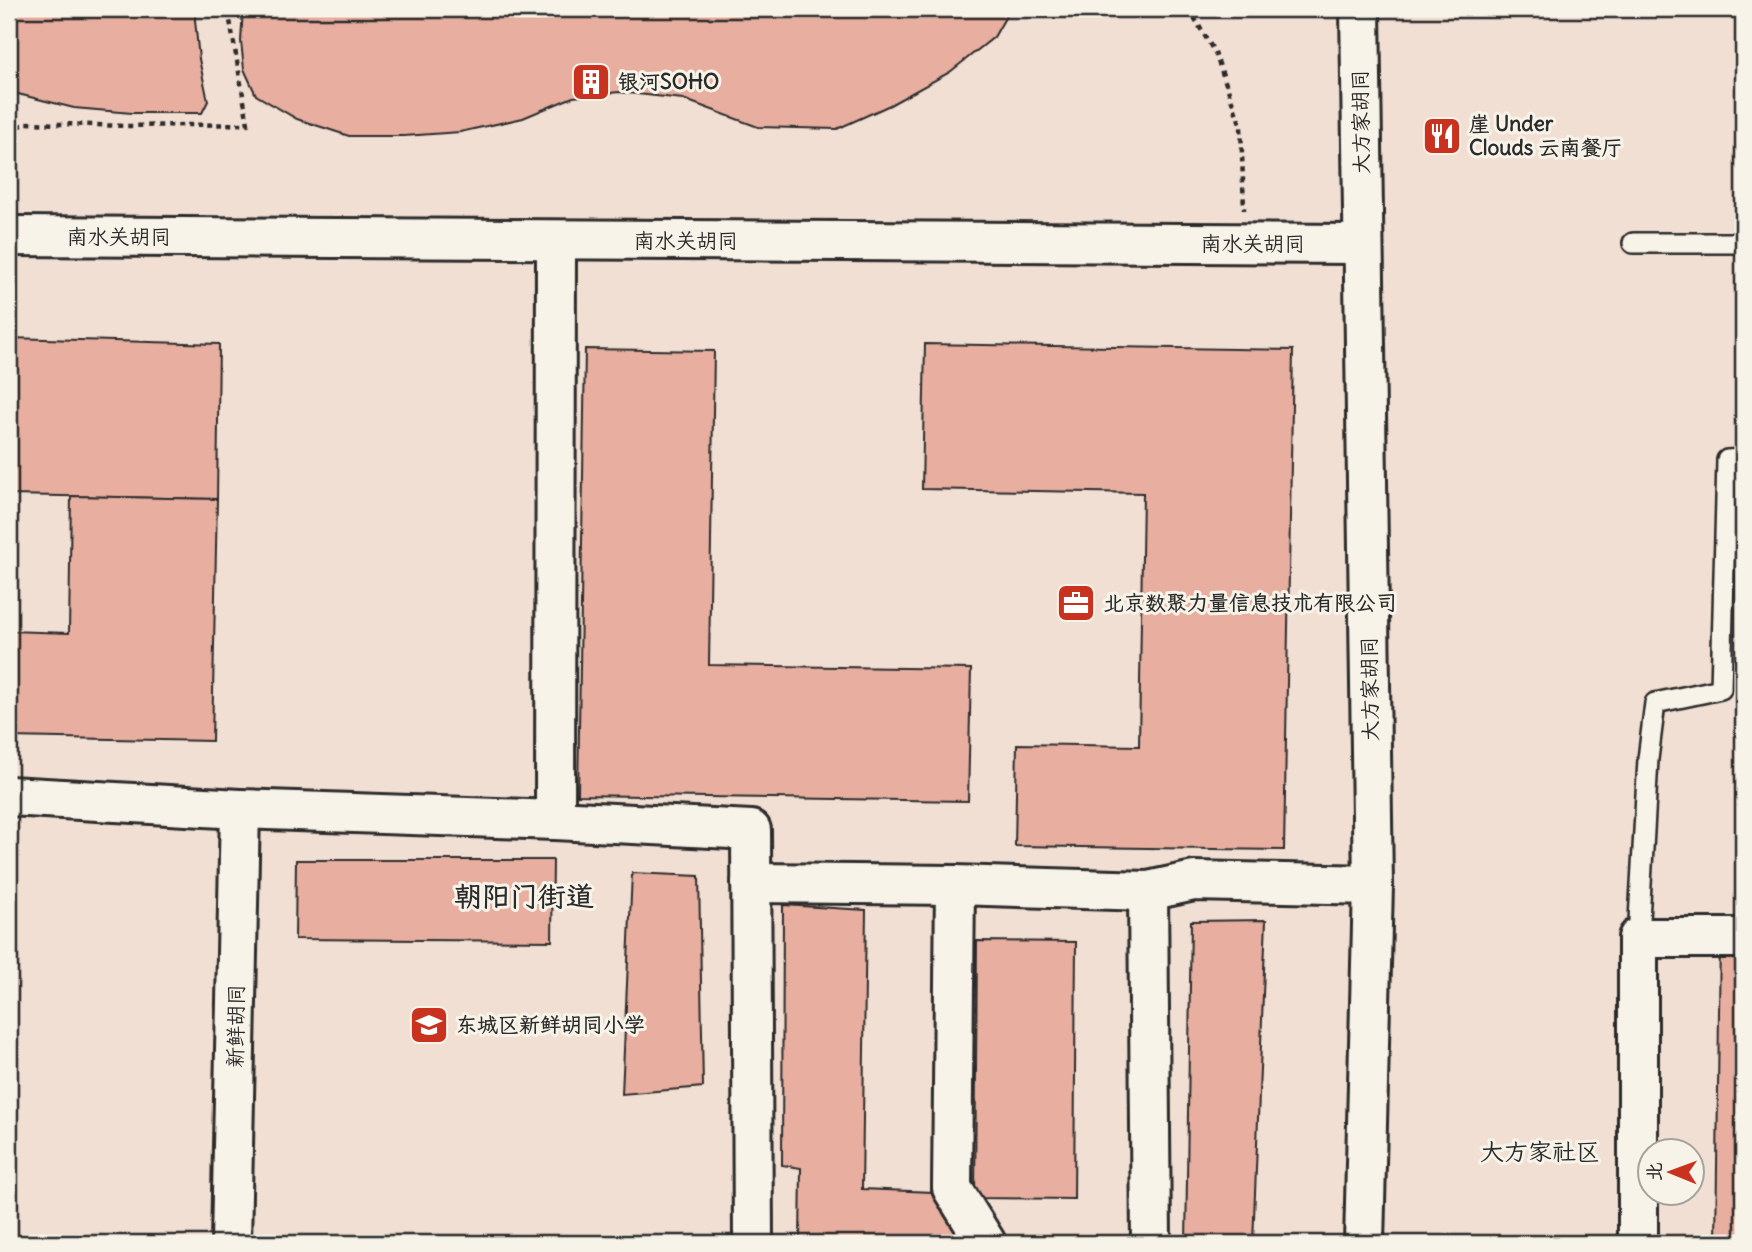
<svg xmlns="http://www.w3.org/2000/svg" width="1752" height="1252" font-family="Delius,'LXGW WenKai TC',sans-serif">
<style>
.building{fill:#e8afa1;stroke:#2b2b2b;stroke-width:2}
.lines{fill:none;stroke-linecap:round;stroke-linejoin:round}
.lane-casing{stroke:#2b2b2b;stroke-width:24}
.street-casing{stroke:#2b2b2b;stroke-width:44}
.secondary-casing{stroke:#2b2b2b;stroke-width:44}
.path{stroke:#2b2b2b;stroke-width:4.5;stroke-dasharray:5 5;stroke-linecap:butt}
.lane{stroke:#f7f3e8;stroke-width:19}
.street{stroke:#f7f3e8;stroke-width:38}
.secondary{stroke:#f7f3e8;stroke-width:38}
.labels{text-anchor:middle;stroke-width:6;stroke-linejoin:round;paint-order:stroke}
.poi-label{font-size:21px;font-weight:bold;fill:#2b2b2b;stroke:#f7f3e8;text-anchor:start}
.street-label{font-size:21px;fill:#2b2b2b;stroke:#f7f3e8}
.quarter-label{font-size:24px;fill:#2b2b2b;stroke:#f7f3e8}
.district-label{font-size:28px;font-weight:bold;fill:#2b2b2b;stroke:#f7f3e8}
</style>
<rect width="100%" height="100%" fill="#f2dfd3"/>
<filter id="ink" filterUnits="userSpaceOnUse"><feTurbulence type="fractalNoise" baseFrequency=".0143" numOctaves="2"/><feDisplacementMap in="SourceGraphic" scale="14" xChannelSelector="R" yChannelSelector="G"/><feConvolveMatrix kernelMatrix="1 2 1 2 8 2 1 2 1" color-interpolation-filters="sRGB"/></filter>
<g filter="url(#ink)">
<g class="building">
<polygon points="9,9 196,9 195,20 199,59 208,101 202,113 132,113 74,108 14,93 9,90"/>
<polygon points="243,9 1010,9 994,37 950,72 890,105 837,129 758,127 683,99 619,92 573,97 523,118 460,132 404,136 349,136 297,119 256,95 244,69 241,41"/>
<polygon points="9,338 219,344 217,499 9,495"/>
<polygon points="925,344 1293,350 1284,850 1015,846 1017,744 1139,746 1143,493 922,489"/>
<polygon points="585,349 714,351 709,665 971,669 968,801 578,795"/>
<polygon points="71,496 217,499 212,741 9,737 9,631 69,633"/>
<polygon points="296,860 553,860 552,941 295,939"/>
<polygon points="632,873 699,876 703,1087 622,1094"/>
<polygon points="783,905 866,910 862,1189 933,1192 959,1225 960,1243 800,1243 801,1168 782,1165"/>
<polygon points="1266,920 1253,1243 1186,1243 1191,921"/>
<polygon points="1720,937 1743,937 1743,1243 1716,1243"/>
<polygon points="977,941 1076,942 1074,1199 975,1198"/>
</g>
<g class="lines">
<g class="lane-casing">
<g id="lane">
<polyline points="1633,243 1743,243"/>
<polyline points="1638,938 1648,759 1655,703 1721,689 1727,460 1743,459"/>
</g>
</g>
<g class="street-casing">
<g id="street">
<polyline points="1360,9 1373,885 1364,1243"/>
<polyline points="9,796 240,809 555,820 556,240"/>
<polyline points="555,820 751,830 753,1243"/>
<polyline points="751,883 955,885 1148,891 1194,881 1373,885"/>
<polyline points="955,885 952,1188 986,1243"/>
<polyline points="1148,891 1151,1243"/>
<polyline points="231,1243 240,809"/>
<polyline points="1638,1243 1638,938 1743,938"/>
</g>
</g>
<g class="secondary-casing">
<polyline id="secondary" points="9,236 1363,244"/>
</g>
<g class="path">
<polyline points="1189,9 1215,53 1241,126 1244,210"/>
<polyline points="9,131 27,123 127,126 248,124 228,9"/>
</g>
<use href="#lane" class="lane"/>
<use href="#street" class="street"/>
<use href="#secondary" class="secondary"/>
</g>
</g>
<defs>
<g id="building-square" transform="scale(2.0125)"><rect x="-9" y="-9" width="18" height="18" rx="4" fill="#c8321e" stroke="#f7f3e8"/><path d="M-4-6H4V6H1V3H-1V6H-4ZM-2.5-4.3h1.7v1.8h-1.7ZM.8-4.3h1.7v1.8H.8ZM-2.5-1h1.7V.8h-1.7ZM.8-1h1.7V.8H.8Z" fill="#fff"/></g>
<g id="restaurant-square" transform="scale(2.0125)"><rect x="-9" y="-9" width="18" height="18" rx="4" fill="#c8321e" stroke="#f7f3e8"/><path d="M-5-6h1v4h1v-4h1v4h1v-4h1v5L-1.5 .5V6h-2V.5L-5-1ZM5-6V6H3V1.5H1.5Q1.5-4 5-6Z" fill="#fff"/></g>
<g id="office-square" transform="scale(2.0125)"><rect x="-9" y="-9" width="18" height="18" rx="4" fill="#c8321e" stroke="#f7f3e8"/><path d="M-6-3h4V-5.5h4V-3h4V5H-6ZM-1-4.5V-3h2v-1.5ZM-6 0V1H6V0Z" fill="#fff"/></g>
<g id="school-square" transform="scale(2.0125)"><rect x="-9" y="-9" width="18" height="18" rx="4" fill="#c8321e" stroke="#f7f3e8"/><path d="M0-5L7-2L0 1L-7-2ZM-4 1L0 2.5L4 1V4Q0 6-4 4Z" fill="#fff"/></g>
</defs>
<g fill-rule="evenodd">
<use href="#building-square" x="591" y="82"/>
<use href="#restaurant-square" x="1442" y="136"/>
<use href="#office-square" x="1076" y="603"/>
<use href="#school-square" x="429" y="1025"/>
</g>
<g class="labels">
<g class="poi-label">
<text x="618" y="89">银河SOHO</text>
<text x="1469" y="131">崖 Under<tspan x="1469" dy="24">Clouds 云南餐厅</tspan></text>
<text x="1103" y="610">北京数聚力量信息技术有限公司</text>
<text x="456" y="1032">东城区新鲜胡同小学</text>
</g>
<g class="street-label">
<text transform="translate(1361 122) rotate(-91)" y="7">大方家胡同</text>
<text x="119" y="244">南水关胡同</text>
<text x="686" y="248">南水关胡同</text>
<text x="1253" y="251">南水关胡同</text>
<text transform="translate(1370 689) rotate(-91)" y="7">大方家胡同</text>
<text transform="translate(236 1026) rotate(-89)" y="7">新鲜胡同</text>
</g>
<g class="quarter-label">
<text x="1540" y="1160">大方家社区</text>
</g>
<g class="district-label">
<text x="524" y="906">朝阳门街道</text>
</g>
</g>
<rect width="1752" height="1252" fill="none" stroke="#f7f3e8" stroke-width="35"/>
<rect x="18" y="18" width="1717" height="1217" fill="none" stroke="#2b2b2b" stroke-width="2.5" filter="url(#ink)"/>
<g transform="translate(1671 1172) rotate(271)"><circle r="33" fill="#f7f3e8" stroke="#a5a39c" stroke-width="2"/>
<path d="M0-5L12 26L0 18L-12 26Z" fill="#c8321e"/>
<text y="-10" font-size="19" font-weight="bold" text-anchor="middle" fill="#2b2b2b">北</text>
</g>
</svg>
